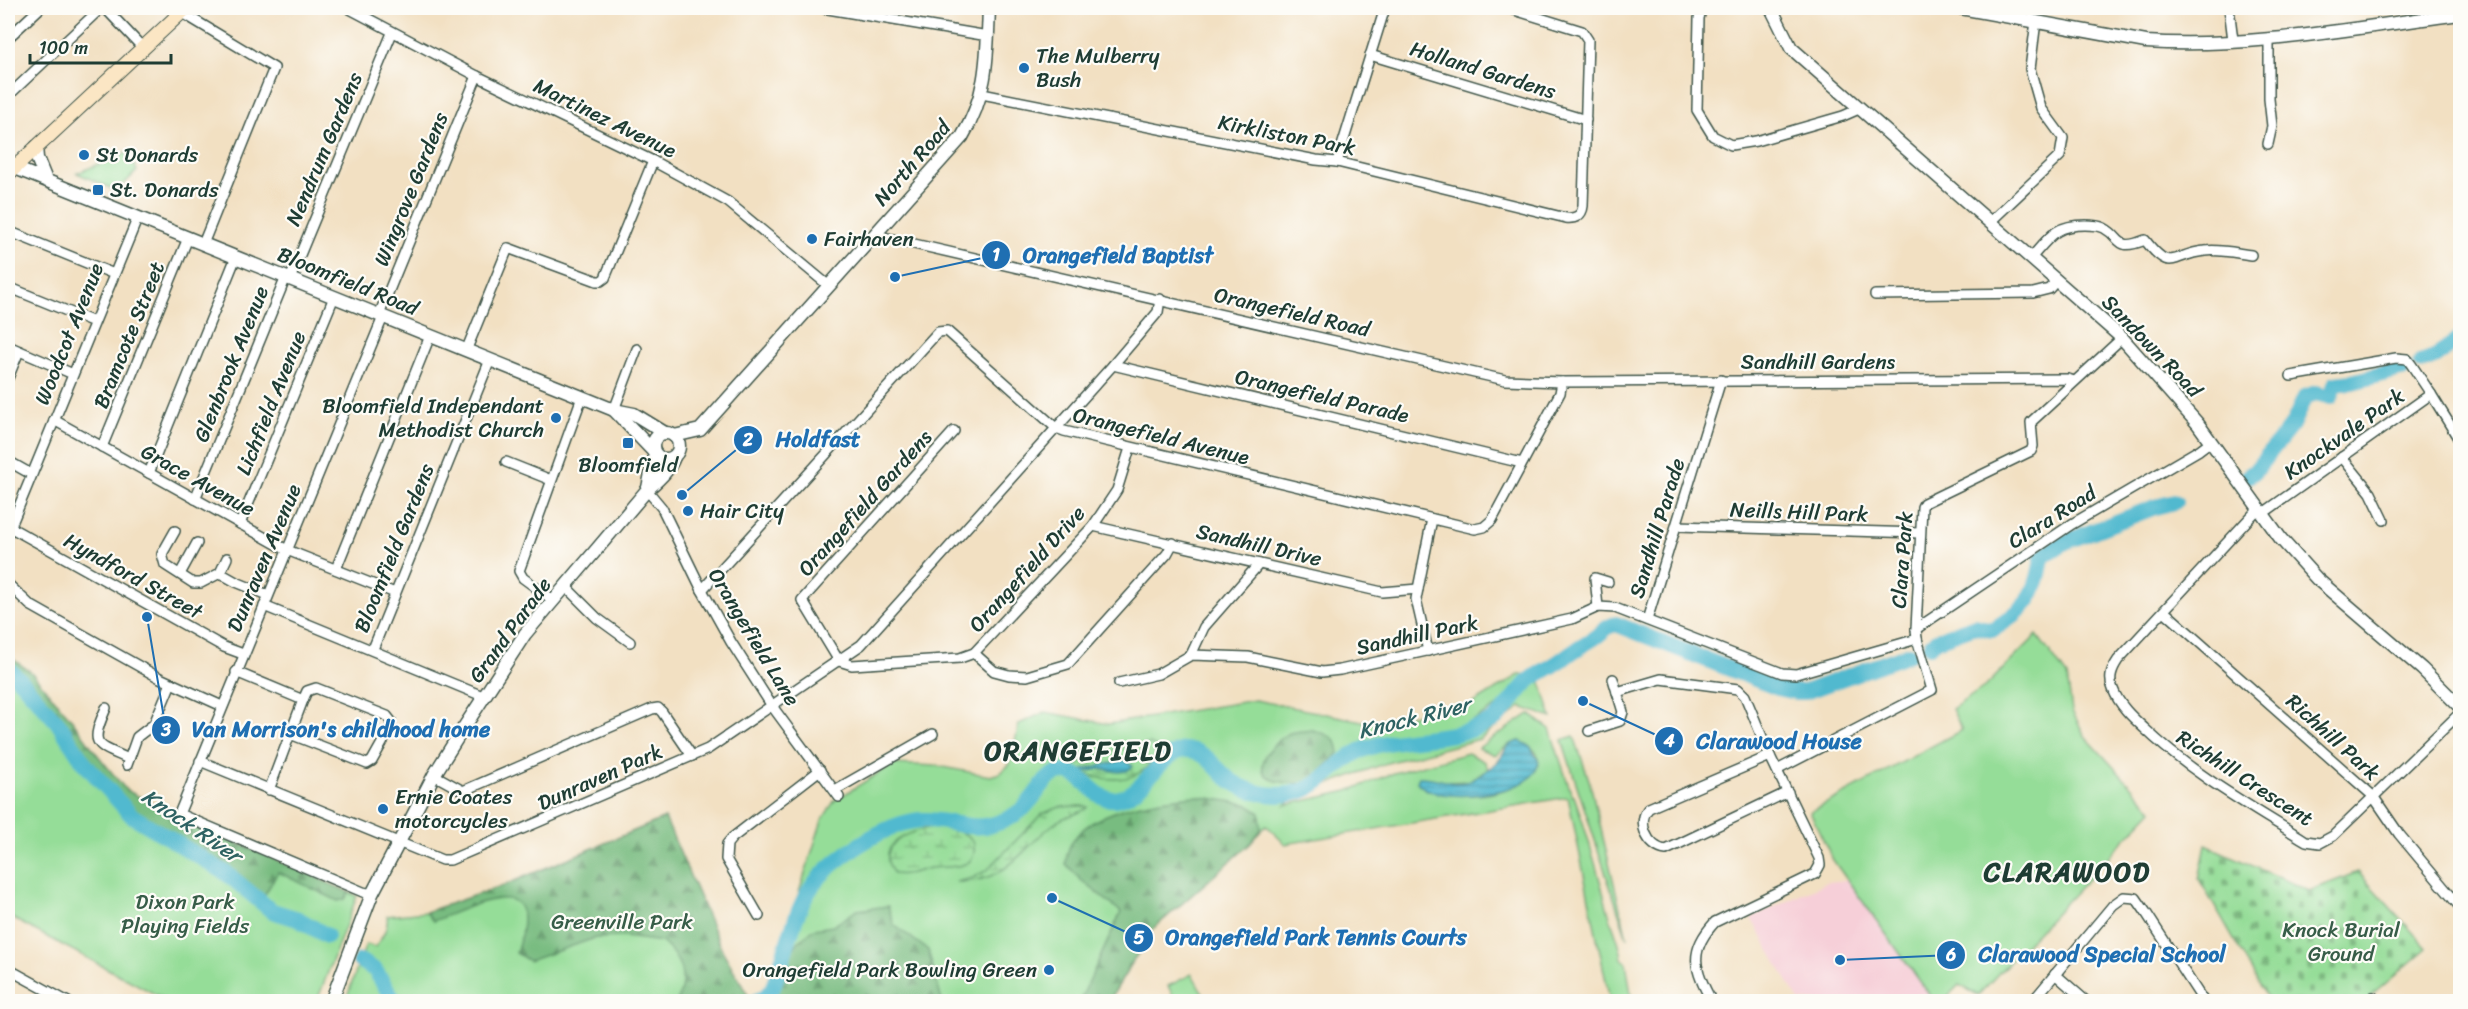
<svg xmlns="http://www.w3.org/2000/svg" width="2468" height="1009" font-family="Sriracha,sans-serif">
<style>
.built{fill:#f6cfd8}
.green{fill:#95dd98;stroke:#5a8d66;stroke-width:1.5}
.forest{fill:url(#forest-firs);stroke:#4c7c5a;stroke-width:1.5}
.wetland{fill:url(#wetland-marsh);stroke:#5a8d66;stroke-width:1.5}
.cemetery{fill:url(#cemetery-stones);stroke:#5a8d66;stroke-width:1.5}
.water{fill:url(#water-rules);stroke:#387b82;stroke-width:1.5}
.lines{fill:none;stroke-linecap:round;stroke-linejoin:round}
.river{stroke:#51b9cf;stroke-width:16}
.minor-casing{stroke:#3f5549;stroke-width:12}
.tertiary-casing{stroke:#3f5549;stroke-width:15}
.secondary-casing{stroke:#3f5549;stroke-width:16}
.minor{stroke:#fff;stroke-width:9}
.tertiary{stroke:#fff;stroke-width:12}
.secondary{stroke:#fbe6c4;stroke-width:14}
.poi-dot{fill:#1f6fb2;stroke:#fdfcf7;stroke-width:2}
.labels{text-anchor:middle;stroke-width:4.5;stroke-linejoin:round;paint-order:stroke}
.poi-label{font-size:21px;fill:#1f3d34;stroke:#fdfcf7;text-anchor:start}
.street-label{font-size:21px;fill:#1f3d34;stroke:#fdfcf7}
.park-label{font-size:21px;fill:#375d48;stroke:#fdfcf7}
.water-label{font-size:22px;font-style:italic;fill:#2e6262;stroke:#fdfcf7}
.district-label{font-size:27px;font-weight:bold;letter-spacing:1.5px;fill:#1f3d34;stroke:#fdfcf7}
.leader{fill:none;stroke:#1f6fb2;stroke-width:2}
.callout-dot{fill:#1f6fb2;stroke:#fdfcf7;stroke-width:2}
.mark-label{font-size:18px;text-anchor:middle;font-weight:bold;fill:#fff}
.callout-label{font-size:22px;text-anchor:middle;font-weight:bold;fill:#1f6fb2;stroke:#fdfcf7;stroke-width:4.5;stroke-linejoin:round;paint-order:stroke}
</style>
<defs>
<pattern id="forest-firs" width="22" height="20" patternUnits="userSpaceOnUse" patternTransform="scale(1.5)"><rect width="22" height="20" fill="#78bc80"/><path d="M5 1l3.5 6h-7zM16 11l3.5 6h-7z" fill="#629a6a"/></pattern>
<pattern id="wetland-marsh" width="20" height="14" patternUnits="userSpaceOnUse" patternTransform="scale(1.5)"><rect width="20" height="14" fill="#95dd98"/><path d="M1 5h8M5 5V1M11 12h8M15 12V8" fill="none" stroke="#79b47d"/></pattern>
<pattern id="cemetery-stones" width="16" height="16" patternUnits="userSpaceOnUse" patternTransform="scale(1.5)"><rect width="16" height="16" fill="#95dd98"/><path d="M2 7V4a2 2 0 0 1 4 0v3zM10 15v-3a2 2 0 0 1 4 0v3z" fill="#79b47d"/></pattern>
<pattern id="water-rules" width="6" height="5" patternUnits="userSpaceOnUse" patternTransform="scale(1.5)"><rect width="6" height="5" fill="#51b9cf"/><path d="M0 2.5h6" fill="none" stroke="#4398a9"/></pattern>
</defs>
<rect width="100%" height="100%" fill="#fdfcf7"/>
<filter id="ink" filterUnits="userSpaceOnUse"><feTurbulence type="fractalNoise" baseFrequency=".0167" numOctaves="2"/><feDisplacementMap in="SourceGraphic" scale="12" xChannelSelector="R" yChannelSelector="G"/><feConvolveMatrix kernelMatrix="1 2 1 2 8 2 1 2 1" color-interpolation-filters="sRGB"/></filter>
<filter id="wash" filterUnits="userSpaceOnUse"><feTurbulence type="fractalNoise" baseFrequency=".008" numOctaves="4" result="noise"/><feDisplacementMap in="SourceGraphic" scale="24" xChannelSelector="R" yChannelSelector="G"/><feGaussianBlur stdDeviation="1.35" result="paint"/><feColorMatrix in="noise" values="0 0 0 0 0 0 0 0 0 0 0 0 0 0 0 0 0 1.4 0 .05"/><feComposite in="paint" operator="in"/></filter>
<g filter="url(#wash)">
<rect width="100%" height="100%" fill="#f2e0c2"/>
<polygon class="built" points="1847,880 1934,1001 1799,1001 1751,918 1828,882"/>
<g class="green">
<polygon points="126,153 133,160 137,171 117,191 77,173"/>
<polygon points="2037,635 2067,676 2072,711 2085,736 2153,810 1978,995 1959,985 1943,1001 1934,1001 1833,860 1810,812 1962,730 1952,709 1987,685"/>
<polygon points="8,656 31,672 72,720 96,753 126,790 176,816 357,896 317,1001 168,1001 8,916"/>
<path d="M1519,675h14l-25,25 -42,25 -109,22 -28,16 -43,42 62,-14 46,-18 74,-20 17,9 3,7 -18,12 -26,1 -2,12c11,0 22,2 33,1 17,0 60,-11 63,-31 2,-13 -8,-18 -18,-23l-10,3 -15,11 -17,-7 51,-34 21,15 22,67h2c14,38 24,78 35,118 4,15 12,29 13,45l4,3 6,39h-22l-42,-204 -283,47 -19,-19 -16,19 -98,86 -43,71 -764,1 21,-58 9,3c7,-9 14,-19 12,-31l39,-4 79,-27 160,-67 58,134 26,45 12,-2 9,-12 52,-163 13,-20 58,-36 45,2 52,10 10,-3 10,-9 9,-40 26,-12 64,12 146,-24 112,22 102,-16z"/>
<path d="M1539,676l13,42 -31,-11 -41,32 -93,24 -70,25c25,-24 54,-40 89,-45 25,-3 52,-4 77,-14 24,-10 40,-34 56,-53z"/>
<polygon points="1574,736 1590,783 1627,938 1562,740"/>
<polygon points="1192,974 1207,1001 1176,1001 1168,986"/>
</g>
<g class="forest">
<polygon points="8,656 31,672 72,720 96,753 126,790 176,816 349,892 345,899 338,901 278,872 261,901 226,873 131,814 85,764 58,723 21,681 8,669"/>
<path d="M1313,730c16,6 24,5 26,23l-31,31c-12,-1 -26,0 -37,-5 -22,-11 5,-41 19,-46 7,-2 16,-2 23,-3z"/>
<path d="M1196,796l50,8 14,9 1,17 -11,14 -98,86 -43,71h-29l41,-89 -40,-32 -15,-16c0,-53 90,-65 130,-68z"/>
<path d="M665,818l58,134 26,45 12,-2 37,-53 16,-13 19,-3 24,-16 31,-4 6,19 34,25 14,51h-265c11,-24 4,-42 -15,-59l-37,-5 -30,1 -66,23 -13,-8c29,-86 -39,-48 -83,-32l-7,-9 79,-27z"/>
</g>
<g class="wetland">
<path d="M1150,744l6,3 2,4c-17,37 -57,32 -87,16 24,-14 51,-20 79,-23z"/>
<path d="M1081,806l7,1c-8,8 -23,8 -33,16 -36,27 -46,60 -99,59l17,-4 14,-8 55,-56 18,-7z"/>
<path d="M932,827c15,3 46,3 42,25 0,4 -3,9 -7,11 -11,6 -25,3 -37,5 -12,3 -23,8 -36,6 -21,-30 15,-42 38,-47z"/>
</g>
<polygon class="cemetery" points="2206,845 2309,891 2358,872 2427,948 2365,1001 2269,1001 2199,879"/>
<g class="water">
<path d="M1520,741l10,5 9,16c-2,7 -4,11 -9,16 -20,17 -96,27 -113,4l2,-5c18,-1 33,10 51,4 8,-4 25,-15 30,-23 8,-11 5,-13 20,-17z"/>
<polygon points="1124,760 1133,766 1127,771 1119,772 1100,769 1081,773 1077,771"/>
</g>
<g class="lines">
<g class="river">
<polyline points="2421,362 2437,356 2460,338"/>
<polyline points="2248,476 2254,472 2292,425 2305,397 2316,393 2331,397 2335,384 2352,382 2405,368"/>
<path d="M1930,646l7,-6 38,-14 17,4c33,-20 45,-33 50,-73l23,-15 90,-35 20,-5"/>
<polyline points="8,669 21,681 58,723 85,764 131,815 226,873 272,911 298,919 327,936"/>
<polyline points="360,961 375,970 395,1002"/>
<path d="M754,1002l10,-4 8,-9c12,-28 21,-74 37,-98 19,-30 78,-70 114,-71 30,-1 51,15 82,0 9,-4 19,-11 25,-19 10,-11 17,-29 35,-29 20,1 29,29 50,27 29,-2 46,-50 72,-49 17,0 27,16 38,26 19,17 50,23 74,16 24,-7 39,-31 61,-41 43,-18 92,-7 133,-31 16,-10 22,-27 36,-39 10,-9 24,-14 35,-23 10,-8 19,-13 30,-20 8,-5 12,-12 22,-14l162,64 18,4h9l104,-38"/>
</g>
</g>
</g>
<g filter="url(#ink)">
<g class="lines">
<g class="minor-casing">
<g id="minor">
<polyline points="105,8 142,47"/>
<polyline points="348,8 477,76 653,161 728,202 829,286"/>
<polyline points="822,8 988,36"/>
<polyline points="1702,8 1699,18 1697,110 1713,136 1731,145 1756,141 1843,116 1859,109"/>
<polyline points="2229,8 2233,40"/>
<polyline points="181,12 274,68 203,244"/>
<polyline points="8,38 40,8"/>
<polyline points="1370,55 1586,120"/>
<path d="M982,94l334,66 21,2 229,56c9,1 16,-2 17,-12l5,-166 -6,-9 -74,-23"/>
<polyline points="8,96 101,8"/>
<polyline points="2268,144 2272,126 2269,99 2269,38"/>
<polyline points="1337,162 1385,8"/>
<polyline points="1990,222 2060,156 2063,138 2041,108 2030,69 2036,21"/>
<polyline points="8,231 114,274"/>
<polyline points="875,235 1505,380 1562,382 2068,379 2074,381"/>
<path d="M2032,257c18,-21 24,-32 53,-32 7,0 13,0 19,3 19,10 11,24 41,12 27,35 27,14 60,11 15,-2 31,2 46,4"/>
<polyline points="290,279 392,33"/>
<polyline points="8,287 94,322"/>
<polyline points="1875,295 2033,293 2049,289 2057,280"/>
<polyline points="379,315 477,76"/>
<polyline points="8,346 73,374"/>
<polyline points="466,351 508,248 597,281 601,281 605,278 653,161"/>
<polyline points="1113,365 1522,463"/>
<polyline points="2291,376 2396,358 2407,359 2411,364 2431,394"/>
<polyline points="8,378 19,351"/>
<polyline points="614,410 637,349"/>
<polyline points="54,420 287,550 395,593"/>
<polyline points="954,431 802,600 839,661 852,665 960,658 974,653 1093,526 1117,490 1130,448"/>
<polyline points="102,447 188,238"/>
<polyline points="2342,457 2371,493 2384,520"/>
<polyline points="8,461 31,474"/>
<polyline points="506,462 551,480"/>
<polyline points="149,473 236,257"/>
<polyline points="647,490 662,508 702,590 731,642 772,706 839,797"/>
<polyline points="195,499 286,277"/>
<path d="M2258,509l-140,151c-6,9 -10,18 -5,29 6,16 19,28 31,39 48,46 106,78 162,113l14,2 13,-7 127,-123"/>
<polyline points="2262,514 2431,394 2460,441"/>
<polyline points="240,524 334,297"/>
<polyline points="8,526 224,647 243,654"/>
<polyline points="1093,526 1382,592 1418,589"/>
<polyline points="1677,526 1920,533"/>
<polyline points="175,531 162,554 165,565 193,583 201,583 220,573 236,582 268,595"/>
<polyline points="8,533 138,217"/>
<polyline points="336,569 430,336"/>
<polyline points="220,573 227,558"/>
<polyline points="180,574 197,543"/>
<polyline points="8,584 30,605 53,618 160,678 222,706"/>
<polyline points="565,586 597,618 630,642"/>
<polyline points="702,590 938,332 947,331 1056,428 1064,431 1475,529 1484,527 1492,520 1560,393 1562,382"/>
<polyline points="553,600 523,578 519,571 582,397"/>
<polyline points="264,606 485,697"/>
<polyline points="1598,607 1595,578 1608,582"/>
<polyline points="2164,611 2373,796 2399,834 2460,907"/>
<polyline points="1647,620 1721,380"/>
<polyline points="1916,629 2072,524 2199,450 2211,441"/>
<polyline points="373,649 490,360"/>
<polyline points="1428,651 1416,599 1432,519"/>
<polyline points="974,653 994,671 1009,675 1027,676 1068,664 1167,554 1173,543"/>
<polyline points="1191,655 1204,627 1259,564"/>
<polyline points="236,672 303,700 269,790"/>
<polyline points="1119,683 1158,674 1191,655 1248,657 1322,672 1340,670 1572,619 1598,607 1615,608 1782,673 1796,674 1917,639"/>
<path d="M1617,692l44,-13 77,10 7,7 25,60 49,102 1,7 -5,9 -100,48c-27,29 -21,47 -3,80"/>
<path d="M106,708c-16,37 -12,36 23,51"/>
<polyline points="1589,731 1620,721 1623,712 1613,679"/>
<polyline points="290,734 367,764 372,761 391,727 391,721 387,716 316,688 307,691 303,700"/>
<path d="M1770,756l-121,52c-13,13 -2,40 17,42l122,-58"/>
<polyline points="200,761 442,860 450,860 708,749 861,645 1113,365 1158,312 1160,299"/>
<polyline points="127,765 137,737 154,724 171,683"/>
<polyline points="1777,770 1932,690 1917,639 1916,629 1922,507 1924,503 2031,451 2033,446 2031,422 2122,338"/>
<polyline points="434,775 463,791 652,709 658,708 662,712 692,756"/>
<polyline points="835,790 933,734"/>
<polyline points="372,894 363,892 179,814 383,317"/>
<polyline points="759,916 726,859 727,844 732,838 820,770"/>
<polyline points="8,969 68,1002"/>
<polyline points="2055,974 2087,1002"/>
<polyline points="2373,997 2375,1002"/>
<polyline points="2032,1002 2113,905 2124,897 2136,898 2145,911 2204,1002"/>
</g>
</g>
<g class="tertiary-casing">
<g id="tertiary">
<polyline points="1771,8 1791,48 2122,338 2198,424 2281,539 2317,579 2422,669 2460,707"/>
<path d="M1961,8l185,34c105,7 211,-15 314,-28"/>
<polyline points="36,147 37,158 46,180"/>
<polyline points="8,158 15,168 614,410 634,414 665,433"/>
<polyline points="614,410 653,451"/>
<circle cx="666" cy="446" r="13"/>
<path d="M674,436l26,-6 262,-293c26,-43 25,-81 27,-129"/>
<polyline points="648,488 655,454"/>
<path d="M331,1002l41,-108 62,-119 25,-40 66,-101 122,-144c11,-10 22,-19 27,-33"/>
</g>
</g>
<g class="secondary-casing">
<polyline id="secondary" points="8,174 186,8"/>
</g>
<use href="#minor" class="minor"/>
<use href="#tertiary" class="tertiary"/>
<use href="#secondary" class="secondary"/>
</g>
</g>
<g class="poi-dot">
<circle cx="1024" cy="68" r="6"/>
<circle cx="84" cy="155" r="6"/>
<rect x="92" y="184" width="12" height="12" rx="3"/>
<circle cx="812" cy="239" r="6"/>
<circle cx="556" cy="418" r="6"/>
<rect x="622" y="437" width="12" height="12" rx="3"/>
<circle cx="688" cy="511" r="6"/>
<circle cx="383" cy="809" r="6"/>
<circle cx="1049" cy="970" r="6"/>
</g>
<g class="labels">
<g class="poi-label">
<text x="1036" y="63">The Mulberry<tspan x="1036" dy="24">Bush</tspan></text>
<text x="96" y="162">St Donards</text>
<text x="110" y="197">St. Donards</text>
<text x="824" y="246">Fairhaven</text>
<text x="544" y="413" text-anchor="end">Bloomfield Independant<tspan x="544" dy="24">Methodist Church</tspan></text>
<text x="628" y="472" text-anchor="middle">Bloomfield</text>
<text x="700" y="518">Hair City</text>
<text x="395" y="804">Ernie Coates<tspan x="395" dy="24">motorcycles</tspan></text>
<text x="1037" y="977" text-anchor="end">Orangefield Park Bowling Green</text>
</g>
<g class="street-label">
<text transform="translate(1483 70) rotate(17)" y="7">Holland Gardens</text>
<text transform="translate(605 118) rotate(26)" y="7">Martinez Avenue</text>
<text transform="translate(1287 135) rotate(11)" y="7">Kirkliston Park</text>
<text transform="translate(324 149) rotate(-67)" y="7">Nendrum Gardens</text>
<text transform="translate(912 163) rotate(-49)" y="7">North Road</text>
<text transform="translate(411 189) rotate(-68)" y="7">Wingrove Gardens</text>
<text transform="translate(348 281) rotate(22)" y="7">Bloomfield Road</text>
<text transform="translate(1292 312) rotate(13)" y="7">Orangefield Road</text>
<text transform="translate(69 334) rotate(-68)" y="7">Woodcot Avenue</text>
<text transform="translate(129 335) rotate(-68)" y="7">Bramcote Street</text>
<text transform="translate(2152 346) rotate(46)" y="7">Sandown Road</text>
<text x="1818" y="369">Sandhill Gardens</text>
<text transform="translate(231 364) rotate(-68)" y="7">Glenbrook Avenue</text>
<text transform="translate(1322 396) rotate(13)" y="7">Orangefield Parade</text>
<text transform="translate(271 403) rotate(-68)" y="7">Lichfield Avenue</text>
<text transform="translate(2344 434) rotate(-35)" y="7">Knockvale Park</text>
<text transform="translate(1161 436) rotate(14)" y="7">Orangefield Avenue</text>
<text transform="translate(198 480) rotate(29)" y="7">Grace Avenue</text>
<text transform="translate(865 503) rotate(-48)" y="7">Orangefield Gardens</text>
<text transform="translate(1799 512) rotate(2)" y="7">Neills Hill Park</text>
<text transform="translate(2052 517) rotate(-32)" y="7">Clara Road</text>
<text transform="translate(1657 528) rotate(-73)" y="7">Sandhill Parade</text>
<text transform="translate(1259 545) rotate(13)" y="7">Sandhill Drive</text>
<text transform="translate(394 548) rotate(-68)" y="7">Bloomfield Gardens</text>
<text transform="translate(264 558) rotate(-67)" y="7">Dunraven Avenue</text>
<text transform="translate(1902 560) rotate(-86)" y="7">Clara Park</text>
<text transform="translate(1027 569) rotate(-48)" y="7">Orangefield Drive</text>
<text transform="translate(133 576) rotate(29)" y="7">Hyndford Street</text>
<text transform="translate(510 630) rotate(-54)" y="7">Grand Parade</text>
<text transform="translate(1417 635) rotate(-12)" y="7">Sandhill Park</text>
<text transform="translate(754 637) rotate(59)" y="7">Orangefield Lane</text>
<text transform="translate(2333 737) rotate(42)" y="7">Richhill Park</text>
<text transform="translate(600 777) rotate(-24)" y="7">Dunraven Park</text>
<text transform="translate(2245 778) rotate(33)" y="7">Richhill Crescent</text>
</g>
<g class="park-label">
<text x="185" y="909">Dixon Park<tspan x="185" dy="24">Playing Fields</tspan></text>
<text x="622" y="929">Greenville Park</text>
<text x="2341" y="937">Knock Burial<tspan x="2341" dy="24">Ground</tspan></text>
</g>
<g class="water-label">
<text transform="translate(1414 717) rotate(-14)" y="8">Knock River</text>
<text transform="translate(192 825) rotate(34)" y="8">Knock River</text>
</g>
<g class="district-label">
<text x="1078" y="760">ORANGEFIELD</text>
<text x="2067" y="881">CLARAWOOD</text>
</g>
</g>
<path class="leader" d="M895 277L996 255M682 495L748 440M147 617L166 730M1583 701L1669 741M1052 898L1139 938M1840 960L1951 955"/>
<g class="callout-dot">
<circle cx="895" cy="277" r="6"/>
<circle cx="682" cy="495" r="6"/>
<circle cx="147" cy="617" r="6"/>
<circle cx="1583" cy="701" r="6"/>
<circle cx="1052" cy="898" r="6"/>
<circle cx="1840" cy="960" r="6"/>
<circle cx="996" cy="255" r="15"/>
<circle cx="748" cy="440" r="15"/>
<circle cx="166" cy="730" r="15"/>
<circle cx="1669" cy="741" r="15"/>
<circle cx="1139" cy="938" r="15"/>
<circle cx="1951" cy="955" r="15"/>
</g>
<g class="mark-label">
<text x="996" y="261">1</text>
<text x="748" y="446">2</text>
<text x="166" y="736">3</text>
<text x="1669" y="747">4</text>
<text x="1139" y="944">5</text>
<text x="1951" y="961">6</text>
</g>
<g class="callout-label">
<text x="1118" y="263">Orangefield Baptist</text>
<text x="818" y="447">Holdfast</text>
<text x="341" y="737">Van Morrison's childhood home</text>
<text x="1779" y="749">Clarawood House</text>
<text x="1316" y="945">Orangefield Park Tennis Courts</text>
<text x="2102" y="962">Clarawood Special School</text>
</g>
<rect width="2468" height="1009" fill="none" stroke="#fdfcf7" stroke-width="30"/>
<path d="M30 54v9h141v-9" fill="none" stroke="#1f3d34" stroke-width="3"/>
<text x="39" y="54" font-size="18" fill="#1f3d34" stroke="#fdfcf7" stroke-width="4.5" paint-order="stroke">100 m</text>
</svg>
